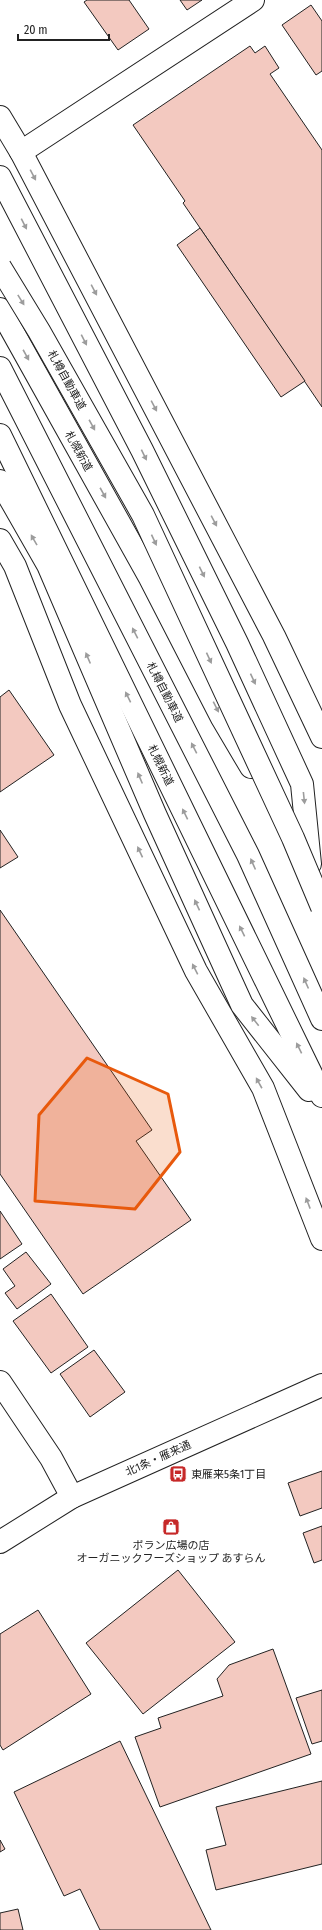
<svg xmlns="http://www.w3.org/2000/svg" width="322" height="1930" font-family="'Fira Sans Condensed','Noto Sans JP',sans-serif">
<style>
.building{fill:#f3c9c0;stroke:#222}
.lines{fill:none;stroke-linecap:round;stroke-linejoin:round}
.street-casing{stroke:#222;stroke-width:24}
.highway-casing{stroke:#222;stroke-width:24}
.street{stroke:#fff;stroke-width:22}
.highway{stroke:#fff;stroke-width:22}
.highway-bridge-casing{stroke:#222;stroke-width:24;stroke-linecap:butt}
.highway-bridge{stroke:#fff;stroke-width:22}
.oneway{fill:#9c9c9c}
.marked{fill:#e8590c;fill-opacity:0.2;stroke:#e8590c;stroke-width:3;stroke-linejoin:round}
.labels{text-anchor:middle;stroke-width:3;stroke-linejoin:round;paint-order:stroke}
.street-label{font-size:11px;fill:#222;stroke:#fff}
.poi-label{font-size:11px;fill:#222;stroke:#fff;text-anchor:start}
</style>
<rect width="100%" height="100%" fill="#fff"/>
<g class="building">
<polygon points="87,0 129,0 149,29 118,50 84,2"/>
<polygon points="180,0 202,0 187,10"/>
<polygon points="311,5 322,21 322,71 316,75 282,25"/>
<polygon points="250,46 255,53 265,46 279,68 270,74 322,150 322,407 183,203 185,201 133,125"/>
<polygon points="200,228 305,381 281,397 177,245"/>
<polygon points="9,690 54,755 0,792 0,697"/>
<polygon points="0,830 18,857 0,868"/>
<polygon points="0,910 152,1130 136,1141 191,1220 83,1294 0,1174"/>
<polygon points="0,1211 22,1244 0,1259"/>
<polygon points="26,1252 51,1284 17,1309 5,1293 15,1286 3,1269"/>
<polygon points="51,1294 88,1347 51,1373 13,1321"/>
<polygon points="94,1350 125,1392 90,1417 60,1374"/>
<polygon points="322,1471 322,1508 300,1516 288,1483"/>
<polygon points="322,1526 322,1560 314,1563 303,1533"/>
<polygon points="178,1570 235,1642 143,1714 86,1643"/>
<polygon points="38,1610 91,1694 3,1750 0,1745 0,1634"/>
<polygon points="273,1649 311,1754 160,1807 135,1737 161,1728 158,1718 223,1696 217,1679 229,1665"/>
<polygon points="322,1690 322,1741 312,1744 296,1698"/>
<polygon points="120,1741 211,1930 100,1930 80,1889 64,1896 14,1792"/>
<polygon points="322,1781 322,1864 216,1890 206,1850 226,1845 216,1807"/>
<polygon points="0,1840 5,1849 0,1852"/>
<polygon points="18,1909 23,1930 0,1930 0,1913"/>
</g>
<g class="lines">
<g class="street-casing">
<g id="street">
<polyline points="0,117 21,152 274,636 322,737"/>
<polyline points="21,152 253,0"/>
<polyline points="0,540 15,566 70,705 196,971 263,1088 322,1239"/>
<polyline points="0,1382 51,1458 72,1497"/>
</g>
</g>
<g class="highway-casing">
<g id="highway">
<polyline points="0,177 142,450 237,643 302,784 310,864"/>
<polyline points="0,309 150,578 222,718 251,767"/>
<polyline points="0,368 248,855 322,1019"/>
<polyline points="0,435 322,1096"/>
<polyline points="0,481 48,565 155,814 242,1005 309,1090"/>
<polyline points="0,1542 72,1497 322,1385"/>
</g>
</g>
<use href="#street" class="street"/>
<use href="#highway" class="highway"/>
<g class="highway-bridge-casing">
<polyline id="highway-bridge" points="0,267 39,331 143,515 293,838 322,907"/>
</g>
<use href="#highway-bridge" class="highway-bridge"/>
</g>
<defs><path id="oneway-solid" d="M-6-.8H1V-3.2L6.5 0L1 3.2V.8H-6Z"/></defs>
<g class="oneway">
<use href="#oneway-solid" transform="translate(33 175) rotate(62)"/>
<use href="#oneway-solid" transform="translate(24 224) rotate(63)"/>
<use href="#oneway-solid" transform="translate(94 290) rotate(62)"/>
<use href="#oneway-solid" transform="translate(21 300) rotate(58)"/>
<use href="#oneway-solid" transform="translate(84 340) rotate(63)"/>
<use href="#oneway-solid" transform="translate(26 355) rotate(61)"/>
<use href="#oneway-solid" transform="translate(154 406) rotate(62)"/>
<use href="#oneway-solid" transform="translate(92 425) rotate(61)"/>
<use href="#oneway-solid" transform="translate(144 455) rotate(64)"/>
<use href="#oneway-solid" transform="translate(103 493) rotate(61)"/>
<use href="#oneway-solid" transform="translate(214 521) rotate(62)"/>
<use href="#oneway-solid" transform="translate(34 540) rotate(-120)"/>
<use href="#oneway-solid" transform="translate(154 540) rotate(65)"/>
<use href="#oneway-solid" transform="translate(202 572) rotate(64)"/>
<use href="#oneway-solid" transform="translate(135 633) rotate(-117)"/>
<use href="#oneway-solid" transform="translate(88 658) rotate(-113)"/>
<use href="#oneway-solid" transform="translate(209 658) rotate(65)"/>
<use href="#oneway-solid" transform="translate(253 679) rotate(65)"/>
<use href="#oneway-solid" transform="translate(128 697) rotate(-116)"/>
<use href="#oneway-solid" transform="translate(216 707) rotate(63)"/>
<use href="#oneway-solid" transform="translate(194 748) rotate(-117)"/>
<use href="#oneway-solid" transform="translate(140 778) rotate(-113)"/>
<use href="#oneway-solid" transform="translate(304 798) rotate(84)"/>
<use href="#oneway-solid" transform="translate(185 814) rotate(-116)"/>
<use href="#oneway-solid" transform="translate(140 852) rotate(-115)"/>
<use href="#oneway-solid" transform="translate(253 864) rotate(-114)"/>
<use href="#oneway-solid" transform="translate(197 905) rotate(-115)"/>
<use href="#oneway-solid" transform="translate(242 931) rotate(-116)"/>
<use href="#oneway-solid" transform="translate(195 969) rotate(-117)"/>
<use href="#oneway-solid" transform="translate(306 983) rotate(-114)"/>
<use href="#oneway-solid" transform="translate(255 1021) rotate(-128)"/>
<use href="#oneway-solid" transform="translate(299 1048) rotate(-116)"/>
<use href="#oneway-solid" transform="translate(259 1083) rotate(-119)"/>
<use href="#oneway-solid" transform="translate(308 1203) rotate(-111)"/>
</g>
<path class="marked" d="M87,1058l81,36 12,58 -45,57 -100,-8 4,-86z"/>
<defs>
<g id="bus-square" transform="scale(0.9)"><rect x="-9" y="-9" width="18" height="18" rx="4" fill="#c62828" stroke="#fff"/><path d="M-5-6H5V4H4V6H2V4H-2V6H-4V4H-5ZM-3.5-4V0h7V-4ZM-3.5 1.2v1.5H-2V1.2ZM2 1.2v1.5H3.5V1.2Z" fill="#fff"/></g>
<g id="shop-square" transform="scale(0.9)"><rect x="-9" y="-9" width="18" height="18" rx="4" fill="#c62828" stroke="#fff"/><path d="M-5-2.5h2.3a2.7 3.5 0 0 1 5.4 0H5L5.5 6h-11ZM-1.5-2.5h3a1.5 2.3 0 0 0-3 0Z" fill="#fff"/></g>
</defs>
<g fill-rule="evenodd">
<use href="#bus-square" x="178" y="1474"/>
<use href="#shop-square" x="171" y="1527"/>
</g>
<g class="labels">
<g class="street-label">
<text transform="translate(67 380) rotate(61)" y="4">札樽自動車道</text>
<text transform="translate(79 451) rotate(61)" y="4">札幌新道</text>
<text transform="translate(165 692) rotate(63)" y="4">札樽自動車道</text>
<text transform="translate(161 765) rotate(64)" y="4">札幌新道</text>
<text transform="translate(158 1458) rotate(-24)" y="4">北1条・雁来通</text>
</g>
<g class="poi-label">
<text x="191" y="1478">東雁来5条1丁目</text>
<text x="171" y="1549" text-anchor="middle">ポラン広場の店<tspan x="171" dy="13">オーガニックフーズショップ あすらん</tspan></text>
</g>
</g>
<path d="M18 34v6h91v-6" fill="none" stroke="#222222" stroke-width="2"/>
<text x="24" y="34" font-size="12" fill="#222222" stroke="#ffffff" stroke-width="3" paint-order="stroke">20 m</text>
</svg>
